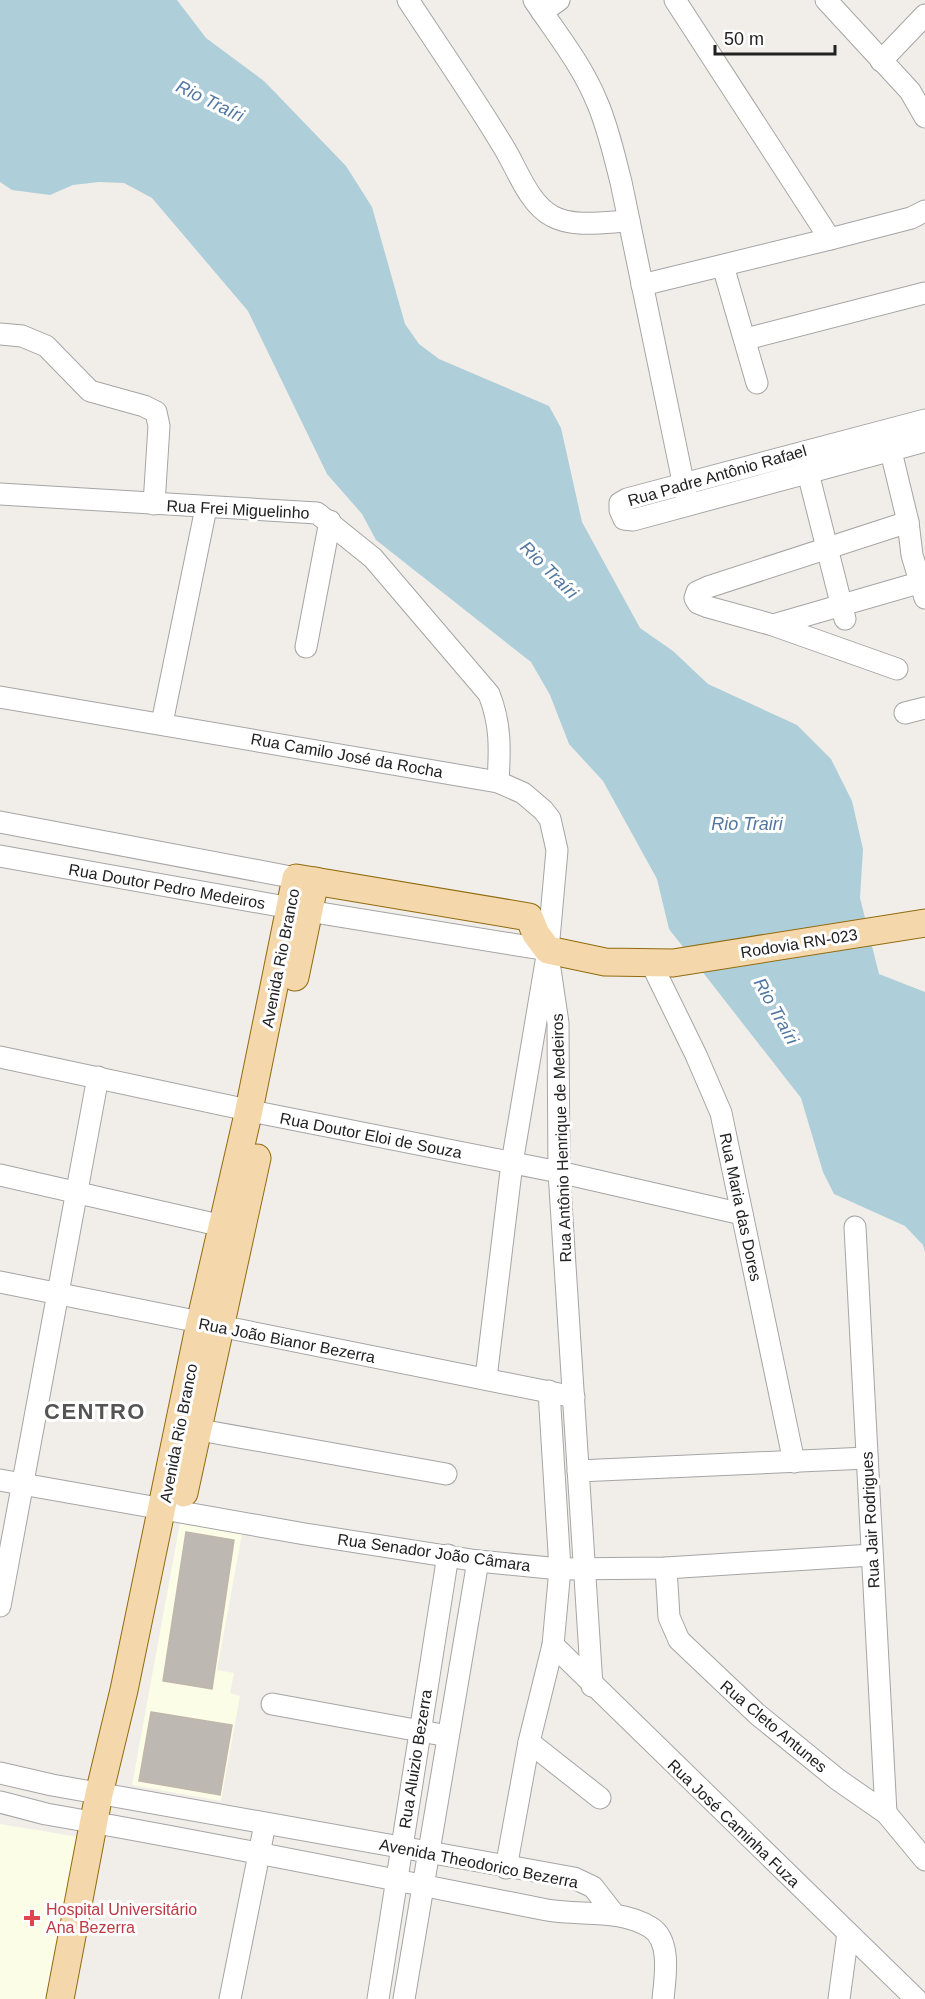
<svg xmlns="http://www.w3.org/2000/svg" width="925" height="1999" font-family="Arial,sans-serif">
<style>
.education{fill:#fcfde6}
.water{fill:#aeceda}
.building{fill:#beb8b2;stroke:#c1b6ac;stroke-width:1.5}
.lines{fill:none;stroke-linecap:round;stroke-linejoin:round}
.minor-casing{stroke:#a5a5a5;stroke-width:23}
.major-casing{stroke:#916b0e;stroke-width:29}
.minor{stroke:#fff;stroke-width:21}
.major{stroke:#f4d7ab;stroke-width:27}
.health-dot{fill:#e0444e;stroke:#fff;stroke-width:2}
.labels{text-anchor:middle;stroke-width:6;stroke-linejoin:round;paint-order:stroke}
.street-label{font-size:16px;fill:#212121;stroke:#fff}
.health-label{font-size:16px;fill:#be3a42;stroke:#fff;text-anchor:start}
.water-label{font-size:18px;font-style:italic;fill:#5277a2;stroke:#fff}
.district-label{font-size:22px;font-weight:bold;letter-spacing:1.5px;fill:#545454;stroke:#fff}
</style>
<rect width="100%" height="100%" fill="#f1eee9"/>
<g class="education">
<polygon points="180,1523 242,1534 217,1670 234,1673 230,1693 240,1696 221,1801 132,1785"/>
<polygon points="0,1824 79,1837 50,1999 0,1999"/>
</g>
<polygon class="water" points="0,0 177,0 206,38 264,81 346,166 372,207 405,324 419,344 439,359 549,406 561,428 582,522 640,628 673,651 708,684 797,725 831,759 852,801 863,849 860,898 879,974 925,992 925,1252 923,1245 905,1226 834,1194 823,1172 801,1098 669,929 657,879 603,781 569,744 550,695 531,662 376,540 362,514 327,474 248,311 152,198 124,183 99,182 73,185 50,195 12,190 0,182"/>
<g class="building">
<polygon points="186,1532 234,1540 212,1689 163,1681"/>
<polygon points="151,1712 232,1725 220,1795 139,1781"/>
</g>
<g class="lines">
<g class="minor-casing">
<g id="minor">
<path d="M408,0c32,49 65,96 95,146 14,22 25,57 49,70 21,12 54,6 77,5"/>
<path d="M534,0c22,33 48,65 63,102 11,25 17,53 24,80l65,314"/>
<polyline points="675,0 830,239"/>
<polyline points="826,0 910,91 925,117"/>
<polyline points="542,12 559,0"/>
<polyline points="881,61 925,15"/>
<polyline points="723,266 757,383"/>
<polyline points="642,285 830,239 911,218 925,211"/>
<polyline points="0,334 22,336 46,346 90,391 144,406 156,412 159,426 154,504"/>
<polyline points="746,339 925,293"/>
<polyline points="925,420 627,499 620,503 620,510 624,519 633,520 925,441"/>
<polyline points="888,439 908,522 912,555 925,598"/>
<polyline points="805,461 845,619"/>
<path d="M0,494l317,19 56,45 116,136c12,30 11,56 9,88"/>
<polyline points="773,625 925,581"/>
<polyline points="306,647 330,521"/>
<polyline points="897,669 773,625 708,607 698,603 695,598 697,592 708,587 908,522"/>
<polyline points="0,697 498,782 523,793 543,810 550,819 557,850 548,950 512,1163 486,1378"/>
<polyline points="905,713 925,708"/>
<polyline points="162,723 206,508"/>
<polyline points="0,822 296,878"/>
<polyline points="0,856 308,911 548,950"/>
<polyline points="652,965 696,1055 721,1113 794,1462"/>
<polyline points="550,969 558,1023 559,1172 592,1686"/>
<polyline points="0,1057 266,1114 559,1172 742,1214"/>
<polyline points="0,1175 236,1229"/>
<polyline points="855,1227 886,1813"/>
<polyline points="0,1282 574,1397"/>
<polyline points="183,1427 446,1474"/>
<polyline points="578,1471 867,1458"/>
<polyline points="0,1480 305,1534 478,1561 560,1569 666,1568 872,1555"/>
<polyline points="666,1568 669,1617 679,1640 757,1714 837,1779 886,1813 925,1860"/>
<polyline points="0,1606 98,1077"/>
<polyline points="553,1645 916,1999"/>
<polyline points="272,1704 448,1736"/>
<polyline points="529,1742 600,1798"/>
<polyline points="0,1773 52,1785 574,1878 593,1887 614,1914"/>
<path d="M0,1802l46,12c168,29 334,63 501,96 34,6 72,-2 103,17 22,13 15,51 13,72"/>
<polyline points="506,1868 529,1742 553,1645 560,1569 549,1391"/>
<polyline points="230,1999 265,1824"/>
<polyline points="378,1999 448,1555"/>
<polyline points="404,1999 478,1561"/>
<polyline points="839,1999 848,1933"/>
</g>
</g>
<g class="major-casing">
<g id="major">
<polyline points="295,977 315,881"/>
<polyline points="184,1493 257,1158"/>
<polyline points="60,1999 99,1794 124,1690 200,1323 249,1110 296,878 529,917 536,934 548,950 605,962 673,963 925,923"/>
</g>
</g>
<use href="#minor" class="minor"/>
<use href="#major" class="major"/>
</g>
<path class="health-dot" d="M29 1909h6v6h6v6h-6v6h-6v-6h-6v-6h6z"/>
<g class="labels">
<g class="street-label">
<text transform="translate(717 475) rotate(-16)" y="6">Rua Padre Antônio Rafael</text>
<text transform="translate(238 509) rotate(3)" y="6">Rua Frei Miguelinho</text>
<text transform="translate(347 755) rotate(10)" y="6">Rua Camilo José da Rocha</text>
<text transform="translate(167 886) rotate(10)" y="6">Rua Doutor Pedro Medeiros</text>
<text transform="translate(799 943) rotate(-9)" y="6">Rodovia RN-023</text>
<text transform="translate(280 958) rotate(-79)" y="6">Avenida Rio Branco</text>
<text transform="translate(371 1135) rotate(11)" y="6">Rua Doutor Eloi de Souza</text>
<text transform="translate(561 1138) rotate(-92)" y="6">Rua Antônio Henrique de Medeiros</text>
<text transform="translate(741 1207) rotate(78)" y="6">Rua Maria das Dores</text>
<text transform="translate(287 1340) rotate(11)" y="6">Rua João Bianor Bezerra</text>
<text transform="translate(178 1433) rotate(-79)" y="6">Avenida Rio Branco</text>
<text transform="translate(870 1520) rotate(-93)" y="6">Rua Jair Rodrigues</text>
<text transform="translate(434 1552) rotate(8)" y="6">Rua Senador João Câmara</text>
<text transform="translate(774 1726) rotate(40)" y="6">Rua Cleto Antunes</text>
<text transform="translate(415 1759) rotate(-81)" y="6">Rua Aluizio Bezerra</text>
<text transform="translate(734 1823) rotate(44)" y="6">Rua José Caminha Fuza</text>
<text transform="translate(479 1863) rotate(11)" y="6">Avenida Theodorico Bezerra</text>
</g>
<g class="health-label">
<text x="46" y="1915">Hospital Universitário<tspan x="46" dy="18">Ana Bezerra</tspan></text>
</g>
<g class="water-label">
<text transform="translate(210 101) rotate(26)" y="6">Rio Traíri</text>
<text transform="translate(549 570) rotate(45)" y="6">Rio Traíri</text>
<text x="747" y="830">Rio Trairi</text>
<text transform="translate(776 1011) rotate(61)" y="6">Rio Traíri</text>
</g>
<g class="district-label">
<text x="95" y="1419">CENTRO</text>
</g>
</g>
<path d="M715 45v9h120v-9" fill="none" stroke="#212121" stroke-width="3"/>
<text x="724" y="45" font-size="18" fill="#212121" stroke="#ffffff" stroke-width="4.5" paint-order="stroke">50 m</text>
</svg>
